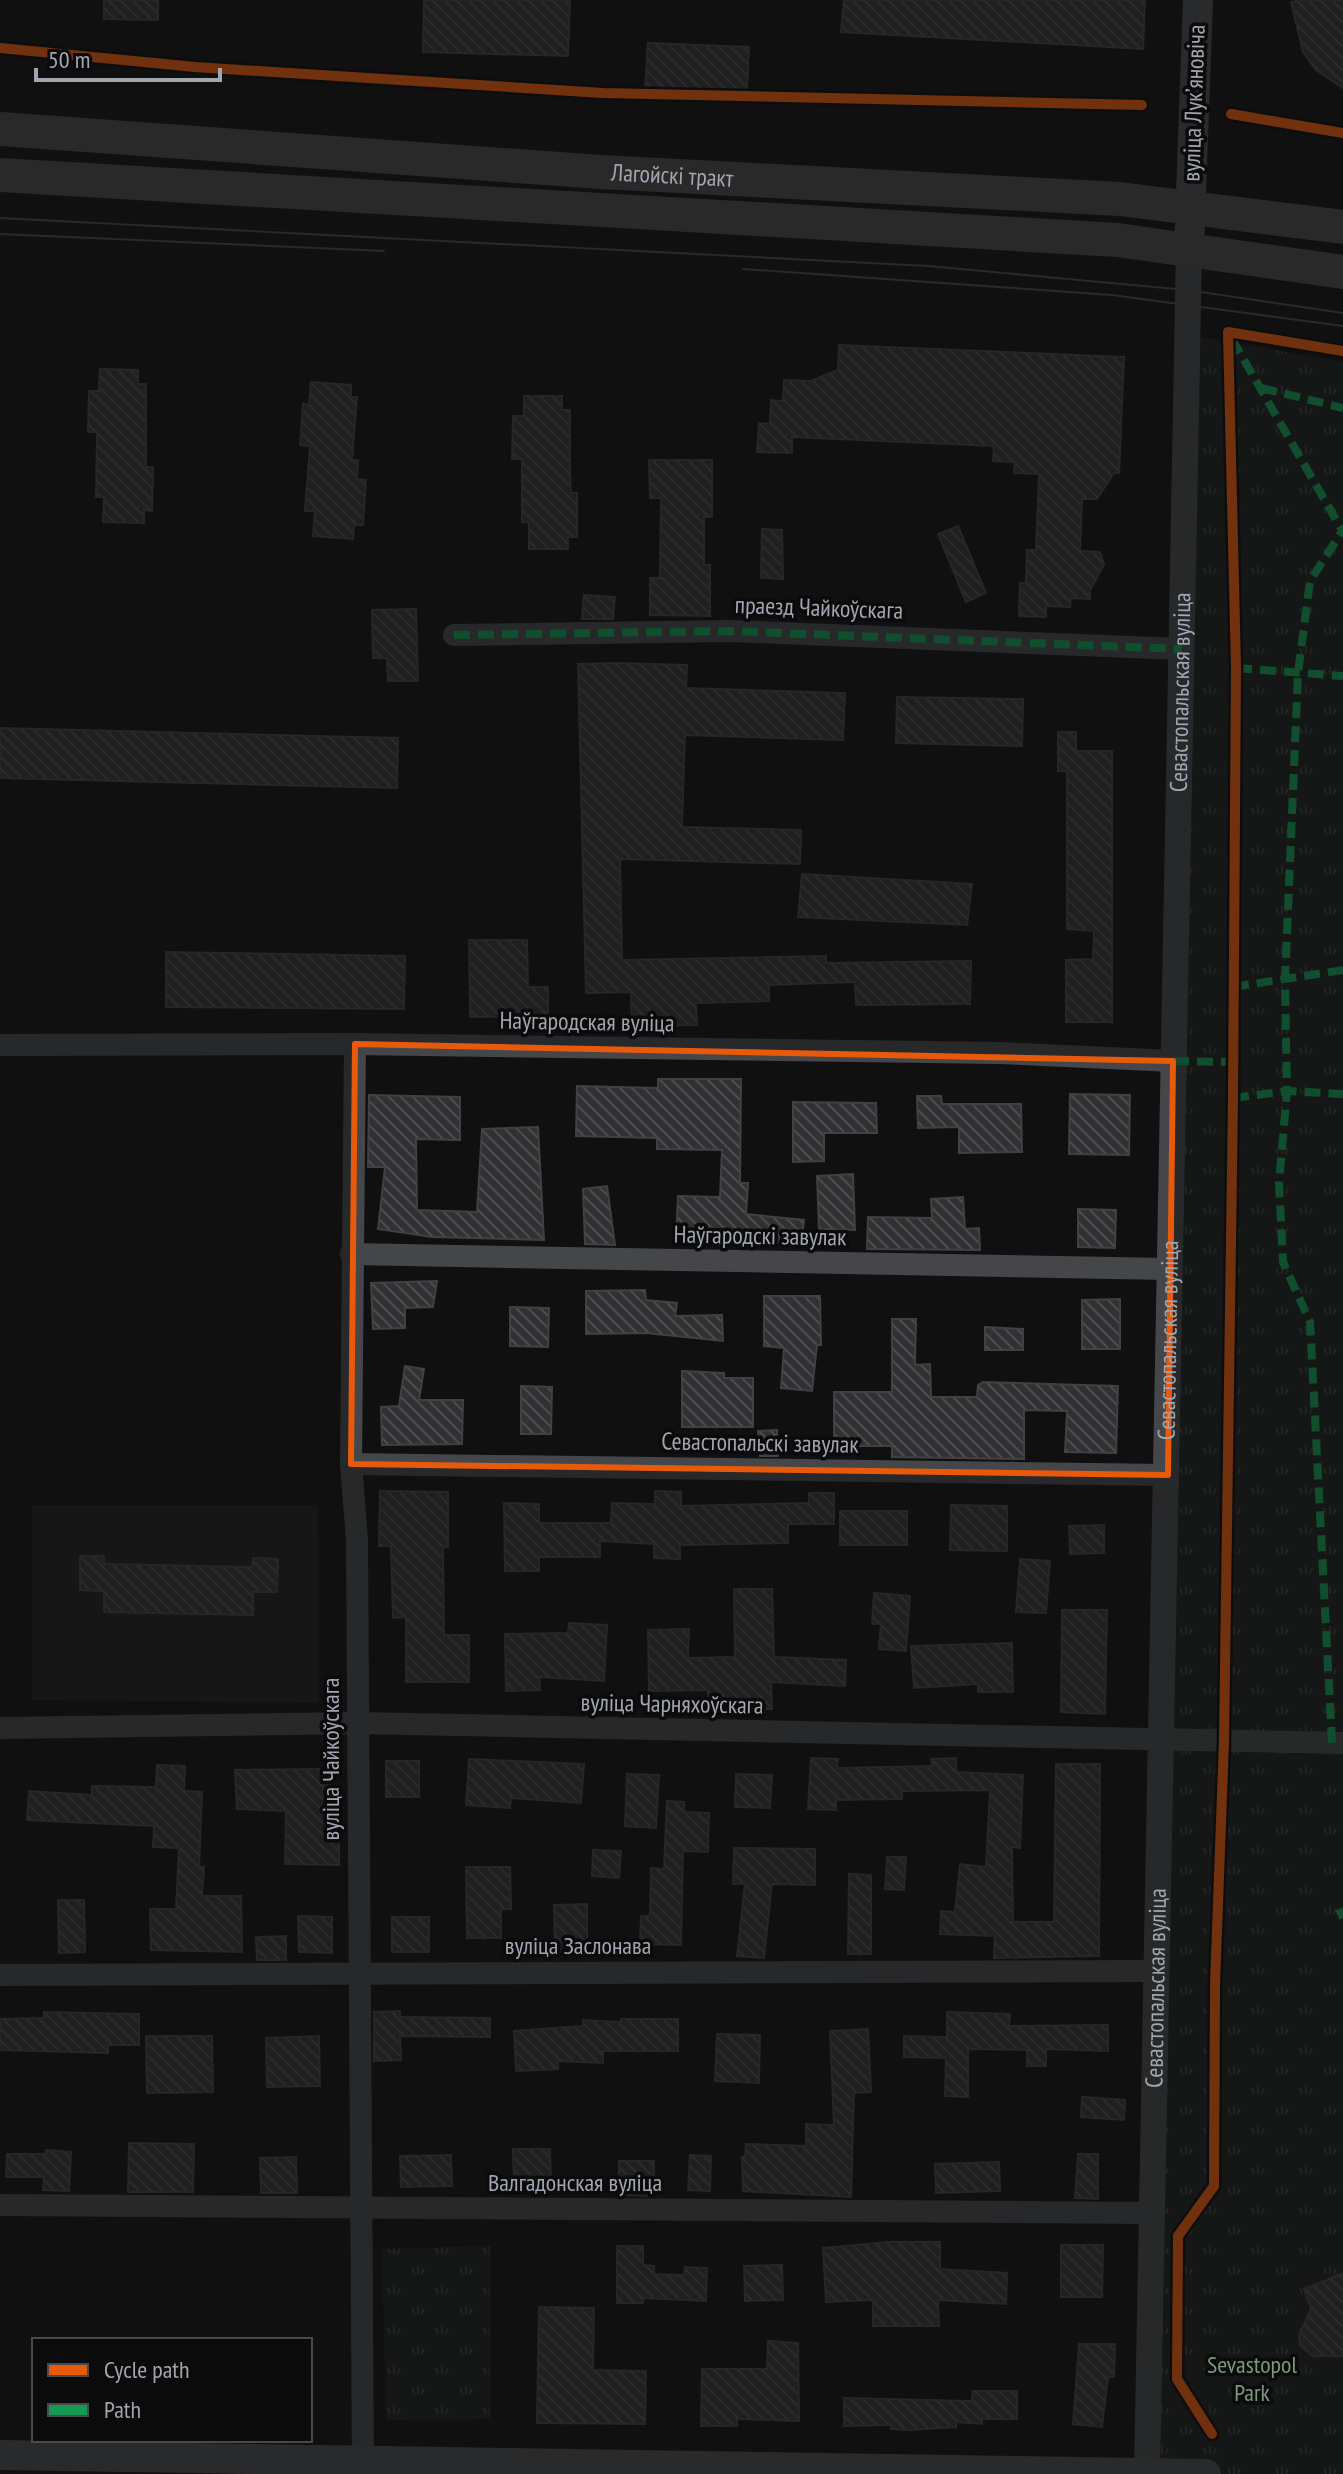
<svg xmlns="http://www.w3.org/2000/svg" width="1343" height="2474" font-family="'PT Sans Narrow',sans-serif">
<style>
.built{fill:#1d1d1f}
.park{fill:url(#park-tufts)}
.building{fill:url(#building-back-hatch);stroke:#404144;stroke-width:2}
.lines{fill:none;stroke-linecap:round;stroke-linejoin:round}
.minor{stroke:#444649;stroke-width:22}
.tertiary{stroke:#444649;stroke-width:26}
.secondary{stroke:#484a4d;stroke-width:30}
.primary{stroke:#47484a;stroke-width:34}
.tram{stroke:#464749;stroke-width:2}
.quiet{stroke:#139951;stroke-width:8;stroke-dasharray:16 8;stroke-linecap:butt}
.cycleway-casing{stroke:#0b0b0c;stroke-width:15}
.cycleway{stroke:#e8590c;stroke-width:10}
.marked{fill:none;stroke:#e8590c;stroke-width:6;stroke-linejoin:round}
.labels{text-anchor:middle;stroke-width:7;stroke-linejoin:round;paint-order:stroke}
.street-label{font-size:24px;fill:#a2a6b0;stroke:#0b0b0c}
.park-label{font-size:24px;fill:#7a9a7d;stroke:#0b0b0c}
</style>
<defs>
<pattern id="park-tufts" width="24" height="20" patternUnits="userSpaceOnUse" patternTransform="scale(2)"><rect width="24" height="20" fill="#1a201b"/><path d="M3 7l-1-3M5 7V3M7 7l1-3M15 17l-1-3M17 17v-4M19 17l1-3" fill="none" stroke="#383d3a"/></pattern>
<pattern id="building-back-hatch" width="6" height="6" patternUnits="userSpaceOnUse" patternTransform="scale(2)"><rect width="6" height="6" fill="#313133"/><path d="M-1 5l2 2M0 0l6 6M5-1l2 2" fill="none" stroke="#4c4c4e"/></pattern>
</defs>
<rect width="100%" height="100%" fill="#101011"/>
<polygon class="built" points="32,1505 318,1505 319,1703 32,1700"/>
<g class="park">
<polygon points="1194,336 1343,362 1343,2474 1159,2474"/>
<polygon points="490,2246 490,2419 386,2420 382,2249"/>
</g>
<g class="building">
<polygon points="104,0 158,0 158,20 104,19"/>
<polygon points="424,0 570,0 568,56 423,52"/>
<polygon points="844,0 1145,0 1143,49 841,32"/>
<polygon points="1301,0 1343,0 1343,88 1316,70 1303,52 1291,2"/>
<polygon points="648,43 749,47 747,91 645,88"/>
<polygon points="839,345 1124,357 1119,473 1114,473 1097,499 1082,499 1080,551 1100,552 1104,565 1090,590 1090,599 1071,598 1070,607 1046,606 1046,617 1019,616 1020,583 1026,583 1027,550 1036,550 1039,474 1014,473 1015,462 993,461 994,446 792,437 792,453 757,452 759,423 770,424 771,400 783,401 784,380 811,381 838,370"/>
<polygon points="100,369 138,370 138,384 146,384 146,467 153,467 152,511 144,510 144,523 103,522 104,497 96,497 97,432 88,432 89,391 99,391"/>
<polygon points="311,382 351,385 351,397 357,397 352,460 358,460 357,479 366,480 363,525 354,525 353,539 313,536 315,511 305,511 310,446 300,445 303,404 309,405"/>
<polygon points="524,396 562,396 562,410 570,410 570,473 571,493 577,493 577,537 568,537 568,549 529,549 529,522 522,522 522,459 512,459 513,416 524,416"/>
<polygon points="649,460 712,460 712,517 704,517 704,565 710,565 710,616 650,615 650,578 660,578 661,498 650,498"/>
<polygon points="958,526 986,593 966,602 938,534"/>
<polygon points="762,529 782,530 783,579 761,578"/>
<polygon points="584,595 615,597 613,619 582,619"/>
<polygon points="416,609 418,681 388,681 387,658 373,658 372,610"/>
<polygon points="617,663 687,665 686,688 845,693 843,740 685,735 682,827 801,830 800,864 620,859 622,960 826,956 826,963 971,961 970,1004 856,1005 855,982 769,985 769,1001 696,1003 697,1025 632,1026 631,992 586,993 578,664"/>
<polygon points="897,697 1023,699 1022,746 896,743"/>
<polygon points="0,728 398,738 397,788 0,778"/>
<polygon points="1058,732 1076,732 1076,751 1112,751 1112,1022 1066,1022 1066,960 1093,959 1094,931 1067,929 1067,771 1058,771"/>
<polygon points="802,874 972,884 967,925 798,917"/>
<polygon points="469,940 527,940 528,987 548,987 548,1016 470,1017"/>
<polygon points="166,952 405,956 404,1009 166,1007"/>
<polygon points="658,1079 741,1079 740,1183 748,1183 746,1214 804,1220 801,1246 745,1240 744,1244 676,1240 678,1196 720,1197 722,1150 657,1149 657,1138 576,1136 577,1086 658,1088"/>
<polygon points="1070,1094 1130,1095 1129,1155 1069,1154"/>
<polygon points="369,1095 460,1097 460,1140 416,1139 417,1210 477,1212 482,1129 538,1127 544,1240 432,1237 378,1229 385,1167 368,1167"/>
<polygon points="917,1096 941,1096 942,1104 1021,1104 1022,1152 959,1153 959,1127 918,1128"/>
<polygon points="793,1102 876,1103 877,1133 824,1133 824,1161 793,1162"/>
<polygon points="853,1174 855,1230 819,1229 817,1176"/>
<polygon points="607,1186 615,1245 585,1244 583,1189"/>
<polygon points="963,1197 965,1229 979,1228 980,1250 867,1249 868,1217 932,1218 931,1199"/>
<polygon points="1078,1209 1116,1210 1115,1248 1078,1247"/>
<polygon points="437,1281 433,1307 405,1308 405,1328 373,1329 371,1283"/>
<polygon points="645,1290 646,1300 677,1303 675,1316 722,1315 723,1341 646,1333 586,1334 586,1291"/>
<polygon points="764,1296 820,1296 821,1345 817,1345 812,1391 781,1388 784,1348 764,1346"/>
<polygon points="1120,1299 1120,1349 1082,1349 1082,1300"/>
<polygon points="510,1307 549,1308 548,1347 510,1346"/>
<polygon points="892,1319 916,1319 915,1365 930,1364 931,1397 977,1397 978,1385 983,1382 1118,1386 1116,1453 1065,1452 1067,1411 1024,1410 1024,1459 892,1457 892,1446 834,1446 834,1392 892,1392"/>
<polygon points="985,1327 1023,1329 1023,1350 985,1350"/>
<polygon points="405,1366 424,1369 419,1400 463,1400 462,1444 382,1445 381,1407 399,1406"/>
<polygon points="682,1371 724,1373 724,1378 753,1378 753,1427 682,1427"/>
<polygon points="521,1386 552,1387 551,1434 521,1434"/>
<polygon points="777,1430 778,1456 760,1456 758,1431"/>
<polygon points="380,1491 448,1492 448,1547 443,1547 444,1635 469,1635 469,1682 406,1682 406,1617 393,1618 391,1546 379,1546"/>
<polygon points="655,1491 681,1492 681,1506 809,1503 809,1493 834,1493 834,1524 788,1524 788,1543 680,1545 680,1559 654,1558 654,1544 600,1541 600,1557 539,1557 539,1571 505,1571 504,1503 539,1504 539,1523 611,1523 612,1503 655,1504"/>
<polygon points="951,1505 1007,1506 1007,1551 950,1550"/>
<rect x="840" y="1511" width="67" height="34"/>
<polygon points="1104,1525 1104,1553 1070,1554 1069,1526"/>
<polygon points="80,1556 104,1556 104,1564 252,1567 253,1558 278,1559 277,1592 253,1592 253,1615 104,1612 104,1591 80,1590"/>
<polygon points="1020,1559 1050,1561 1046,1613 1016,1612"/>
<polygon points="734,1589 772,1589 774,1657 846,1660 845,1686 771,1682 772,1709 708,1709 708,1690 649,1691 648,1630 689,1629 688,1658 735,1657"/>
<polygon points="874,1593 910,1596 906,1651 879,1649 881,1624 872,1624"/>
<polygon points="1062,1610 1107,1610 1105,1714 1061,1712"/>
<polygon points="569,1623 607,1625 604,1681 539,1677 540,1690 506,1691 505,1634 568,1633"/>
<polygon points="1012,1643 1013,1692 978,1692 978,1684 914,1688 911,1646"/>
<polygon points="811,1758 838,1759 837,1768 932,1766 931,1759 956,1758 956,1772 1023,1775 1020,1848 1012,1847 1013,1922 1054,1922 1056,1764 1100,1764 1099,1956 994,1958 995,1936 940,1934 941,1911 955,1912 960,1864 986,1867 990,1790 902,1791 902,1799 836,1800 836,1810 808,1809"/>
<polygon points="469,1759 584,1764 581,1803 511,1798 510,1808 466,1805"/>
<rect x="386" y="1761" width="33" height="36"/>
<polygon points="157,1765 185,1766 184,1791 202,1792 199,1866 204,1867 202,1896 241,1896 242,1952 151,1950 150,1909 176,1909 179,1848 153,1847 154,1826 27,1820 29,1791 92,1795 92,1786 156,1787"/>
<polygon points="330,1769 333,1840 339,1840 339,1865 285,1864 286,1811 237,1809 235,1770"/>
<polygon points="627,1774 659,1775 656,1828 625,1826"/>
<polygon points="736,1774 772,1775 770,1808 735,1807"/>
<polygon points="667,1801 684,1802 684,1812 709,1813 708,1852 683,1851 681,1945 640,1944 641,1916 650,1916 651,1868 664,1869"/>
<polygon points="734,1848 815,1849 815,1885 772,1884 764,1958 737,1956 745,1884 733,1884"/>
<polygon points="593,1850 621,1851 619,1878 592,1876"/>
<polygon points="887,1857 906,1857 904,1890 885,1889"/>
<polygon points="466,1867 510,1867 511,1909 501,1909 501,1938 467,1938"/>
<polygon points="849,1874 871,1875 871,1954 848,1954"/>
<polygon points="58,1900 84,1900 85,1952 59,1953"/>
<polygon points="587,1904 587,1951 555,1952 554,1905"/>
<polygon points="298,1916 332,1917 332,1953 299,1952"/>
<rect x="392" y="1917" width="37" height="35"/>
<polygon points="286,1936 286,1960 257,1960 256,1937"/>
<polygon points="400,2011 400,2017 490,2018 490,2037 400,2036 401,2060 374,2061 374,2012"/>
<polygon points="44,2012 139,2014 139,2045 108,2045 108,2053 0,2050 0,2019 44,2018"/>
<polygon points="947,2012 1010,2014 1009,2026 1108,2025 1108,2051 1046,2049 1046,2066 1027,2066 1027,2050 968,2049 968,2097 945,2096 946,2058 904,2057 904,2036 947,2037"/>
<polygon points="621,2019 678,2019 678,2051 603,2051 603,2063 557,2061 558,2069 516,2071 514,2031 583,2026 583,2020 621,2022"/>
<polygon points="868,2029 871,2092 854,2093 851,2197 743,2191 742,2157 745,2157 746,2144 806,2146 806,2124 834,2125 830,2031"/>
<polygon points="717,2034 760,2035 759,2083 715,2081"/>
<polygon points="146,2036 212,2036 213,2092 147,2093"/>
<polygon points="319,2036 320,2086 267,2087 266,2038"/>
<polygon points="1082,2097 1125,2100 1124,2120 1081,2117"/>
<polygon points="129,2143 194,2144 193,2192 128,2192"/>
<polygon points="513,2149 550,2149 551,2187 514,2188"/>
<polygon points="46,2150 71,2152 69,2191 43,2190 44,2177 6,2177 7,2154 46,2154"/>
<polygon points="1078,2154 1098,2154 1098,2199 1075,2198"/>
<polygon points="451,2155 452,2186 401,2187 400,2156"/>
<polygon points="690,2155 711,2156 710,2191 688,2190"/>
<polygon points="296,2157 297,2193 261,2193 260,2158"/>
<polygon points="619,2161 654,2161 654,2196 619,2195"/>
<polygon points="999,2162 1000,2191 936,2193 935,2164"/>
<polygon points="889,2242 940,2242 940,2269 1007,2273 1006,2304 938,2300 939,2326 873,2326 873,2300 826,2302 823,2248"/>
<polygon points="1061,2245 1103,2245 1102,2297 1061,2297"/>
<polygon points="617,2246 643,2246 643,2265 654,2266 654,2274 684,2275 685,2267 707,2268 706,2301 643,2298 643,2303 617,2303"/>
<polygon points="782,2265 783,2300 745,2301 744,2266"/>
<polygon points="1343,2273 1343,2356 1312,2356 1300,2345 1299,2335 1311,2309 1304,2289"/>
<polygon points="539,2307 594,2308 593,2370 646,2371 645,2424 537,2423"/>
<polygon points="768,2341 798,2343 799,2421 737,2419 737,2426 701,2426 702,2369 767,2369"/>
<polygon points="1079,2344 1115,2344 1114,2377 1108,2377 1102,2427 1073,2424"/>
<polygon points="973,2391 1017,2391 1017,2419 982,2419 982,2424 956,2422 956,2427 911,2430 891,2429 891,2425 844,2426 844,2398 972,2401"/>
</g>
<g class="lines">
<g class="minor">
<polyline points="454,635 730,631 1182,649"/>
<polyline points="355,1044 351,1464 357,1539 363,2473"/>
<polyline points="0,1045 355,1044 1000,1053 1173,1061"/>
<polyline points="351,1254 1168,1269"/>
<polyline points="351,1464 1168,1475"/>
<polyline points="0,1728 356,1723 1343,1743"/>
<polyline points="0,1975 1156,1971"/>
<polyline points="0,2205 1150,2213"/>
</g>
<path class="tertiary" id="s1" d="M1147,2474l42,-2225"/>
<g class="secondary">
<polyline points="1189,249 1198,0"/>
<polyline points="0,2455 1206,2474"/>
</g>
<g class="primary">
<path id="s2" d="M0,129l601,43 519,27 223,28"/>
<polyline points="0,175 1117,240 1343,272"/>
</g>
<g class="tram">
<polyline points="0,218 928,266 1187,290 1343,313"/>
<polyline points="0,234 384,251"/>
<polyline points="743,269 1112,295 1343,326"/>
</g>
<g class="quiet">
<polyline points="1232,339 1343,532"/>
<polyline points="1261,388 1343,408"/>
<polyline points="454,635 730,631 1182,649"/>
<polyline points="1236,668 1343,676"/>
<polyline points="1233,987 1343,970"/>
<polyline points="1173,1061 1233,1062"/>
<polyline points="1233,1098 1287,1091 1343,1094"/>
<polyline points="1332,1743 1310,1322 1283,1262 1279,1183 1287,1091 1285,980 1298,673 1310,581 1343,530"/>
<polyline points="1339,1909 1343,1918"/>
</g>
<g class="cycleway-casing">
<g id="cycleway">
<polyline points="0,48 195,67 603,93 1142,105"/>
<polyline points="1231,114 1343,133"/>
<polyline points="1212,2434 1177,2379 1178,2236 1214,2186 1215,1984 1224,1741 1233,1098 1236,668 1228,332 1343,351"/>
</g>
</g>
<use href="#cycleway" class="cycleway"/>
</g>
<path d="M0 0H1343V2474H0ZM355,1044l818,17 -5,414 -817,-11z" fill="#101011" fill-opacity=".55" fill-rule="evenodd"/>
<path class="marked" d="M355,1044l818,17 -5,414 -817,-11z"/>
<g class="labels">
<g class="street-label">
<text transform="translate(1194 103) rotate(-88)" y="8">вуліца Лукʼяновіча</text>
<text dy="8" stroke="none"><textPath href="#s2" startOffset="674">Лагойскі тракт</textPath></text>
<text transform="translate(819 608) rotate(2)" y="8">праезд Чайкоўскага</text>
<text dy="8" stroke="none"><textPath href="#s1" startOffset="1782">Севастопальская вуліца</textPath></text>
<text transform="translate(587 1022) rotate(1)" y="8">Наўгародская вуліца</text>
<text transform="translate(760 1236) rotate(1)" y="8">Наўгародскі завулак</text>
<text dy="8" stroke="none"><textPath href="#s1" startOffset="1134">Севастопальская вуліца</textPath></text>
<text transform="translate(760 1443) rotate(1)" y="8">Севастопальскі завулак</text>
<text transform="translate(672 1704) rotate(1)" y="8">вуліца Чарняхоўскага</text>
<text transform="translate(331 1759) rotate(-90)" y="8">вуліца Чайкоўскага</text>
<text x="578" y="1954">вуліца Заслонава</text>
<text dy="8" stroke="none"><textPath href="#s1" startOffset="486">Севастопальская вуліца</textPath></text>
<text x="575" y="2191">Валгадонская вуліца</text>
</g>
<g class="park-label">
<text x="1252" y="2373">Sevastopol<tspan x="1252" dy="28">Park</tspan></text>
</g>
</g>
<rect x="32" y="2338" width="280" height="104" fill="#0b0b0c" stroke="#47494e" stroke-width="2"/>
<rect x="48" y="2364" width="40" height="12" fill="#e8590c" stroke="#47494e" stroke-width="2"/>
<text x="104" y="2378" font-size="24" fill="#a2a6b0">Cycle path</text>
<rect x="48" y="2404" width="40" height="12" fill="#139951" stroke="#47494e" stroke-width="2"/>
<text x="104" y="2418" font-size="24" fill="#a2a6b0">Path</text>
<path d="M36 68v12h184v-12" fill="none" stroke="#a2a6b0" stroke-width="4"/>
<text x="48" y="68" font-size="24" fill="#a2a6b0" stroke="#0b0b0c" stroke-width="6" paint-order="stroke">50 m</text>
</svg>
